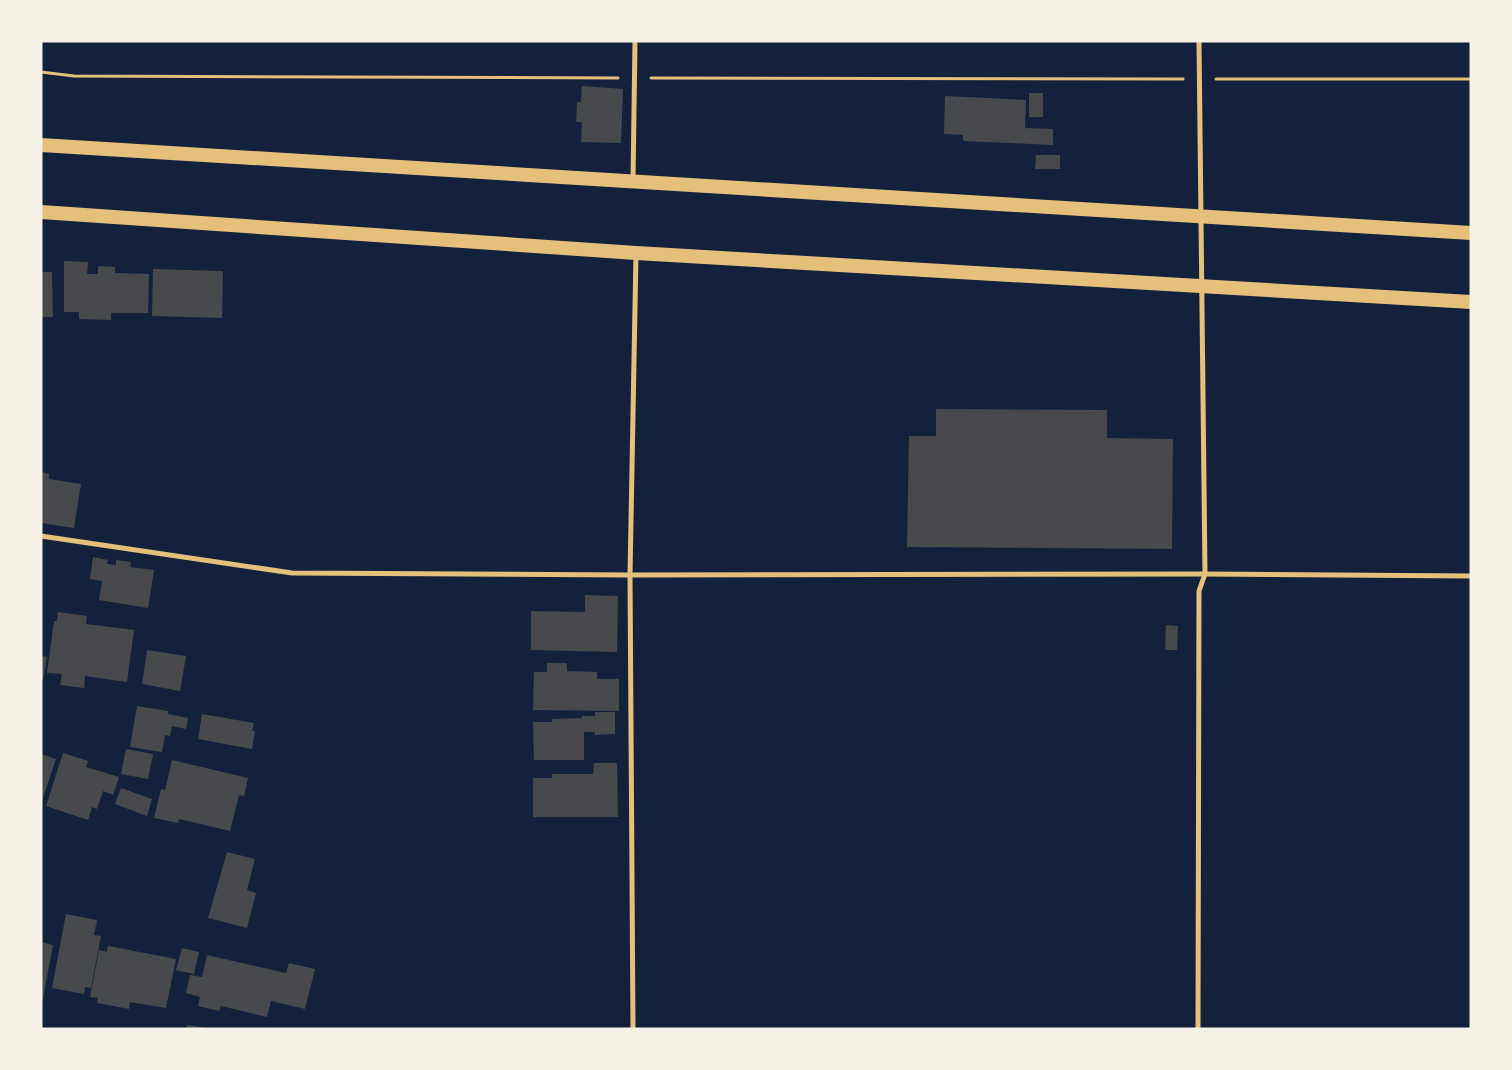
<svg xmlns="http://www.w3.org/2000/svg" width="1512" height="1070" font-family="'DM Sans',sans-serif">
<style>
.building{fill:#48494c}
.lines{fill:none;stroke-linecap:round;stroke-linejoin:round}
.path{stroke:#e5c07b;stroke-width:3}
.minor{stroke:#e5c07b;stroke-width:5}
.trunk{stroke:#e5c07b;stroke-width:14}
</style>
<rect width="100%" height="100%" fill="#14213d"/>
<g class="building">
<polygon points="582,86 623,89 621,143 581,142 582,122 576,122 577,102 581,102"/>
<rect x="1029" y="93" width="14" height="24"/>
<polygon points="945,96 1026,100 1025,128 1053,129 1053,145 963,141 963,135 944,134"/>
<polygon points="1036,155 1060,155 1060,169 1035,169"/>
<polygon points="64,261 88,262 87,274 98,274 98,266 115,267 115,273 149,274 148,313 111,313 111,320 79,319 79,312 64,312"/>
<polygon points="153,269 223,271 222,318 152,316"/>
<polygon points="41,272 52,272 53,317 41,317"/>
<polygon points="936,409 1107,410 1107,438 1173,439 1172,549 907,547 909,436 936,436"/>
<polygon points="41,472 49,474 49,479 81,484 74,528 41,523"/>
<polygon points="93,557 108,560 107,564 116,565 116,560 131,562 130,567 154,570 148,608 99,600 102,581 90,579"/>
<polygon points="585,595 618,596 617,652 531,650 531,611 585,612"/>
<polygon points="58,612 87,616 86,624 134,630 127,682 85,676 84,688 60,685 62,674 47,673 54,621 57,621"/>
<polygon points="1166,625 1178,626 1177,650 1165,650"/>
<polygon points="147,650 186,656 180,691 142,684"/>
<polygon points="41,656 47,657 43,680 41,680"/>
<polygon points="547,663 567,663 567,671 597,672 597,679 619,679 619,711 533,710 534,672 547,672"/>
<polygon points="137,706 168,711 168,714 188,718 186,729 172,726 170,736 165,735 162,752 130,747"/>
<polygon points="595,712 615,712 615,734 595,735 595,732 584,732 584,760 534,760 533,722 552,722 552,719 582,718 582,716 595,716"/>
<polygon points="202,714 254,723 252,731 255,731 252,749 198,739"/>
<polygon points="126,749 153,754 148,779 121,774"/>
<polygon points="63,753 88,761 86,767 119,777 113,795 103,791 97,809 92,807 88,820 46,806"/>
<polygon points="41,754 56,759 42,801 41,801"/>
<polygon points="172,760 248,778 244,796 239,795 230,831 179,819 178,823 154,818 161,789 165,790"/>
<polygon points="594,763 617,763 618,817 533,817 533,778 552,778 552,774 593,774"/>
<polygon points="121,788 152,799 147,816 115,804"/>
<polygon points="227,852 255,859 247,890 256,893 247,928 208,918"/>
<polygon points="66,914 97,920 94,935 101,936 91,988 85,987 84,994 52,988"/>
<polygon points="41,942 53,945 42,1004 41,1004"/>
<polygon points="108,946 176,959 166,1008 130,1002 129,1009 97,1003 98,998 90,997 99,950 107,952"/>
<polygon points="182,948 199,952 194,974 176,970"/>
<polygon points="207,955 286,973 289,963 315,969 305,1009 271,1001 267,1017 221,1006 219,1011 198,1006 200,997 186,993 190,975 202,977"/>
<polygon points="187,1025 206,1028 206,1029 187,1029"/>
</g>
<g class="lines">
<g class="path">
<polyline points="41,72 74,76 618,78"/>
<polyline points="651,78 1183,79"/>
<polyline points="1216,79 1471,79"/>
</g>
<g class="minor">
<polyline points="633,181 635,41"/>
<polyline points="41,536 292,573 630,575 1205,574 1471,576"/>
<polyline points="633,1029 630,575 636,254"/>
<polyline points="1198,1029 1199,591 1205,574 1199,41"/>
</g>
<g class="trunk">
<polyline points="41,145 1471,233"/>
<polyline points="41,212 636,253 1471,302"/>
</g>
</g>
<rect width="1512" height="1070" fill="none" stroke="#f6f1e7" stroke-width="85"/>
</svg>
